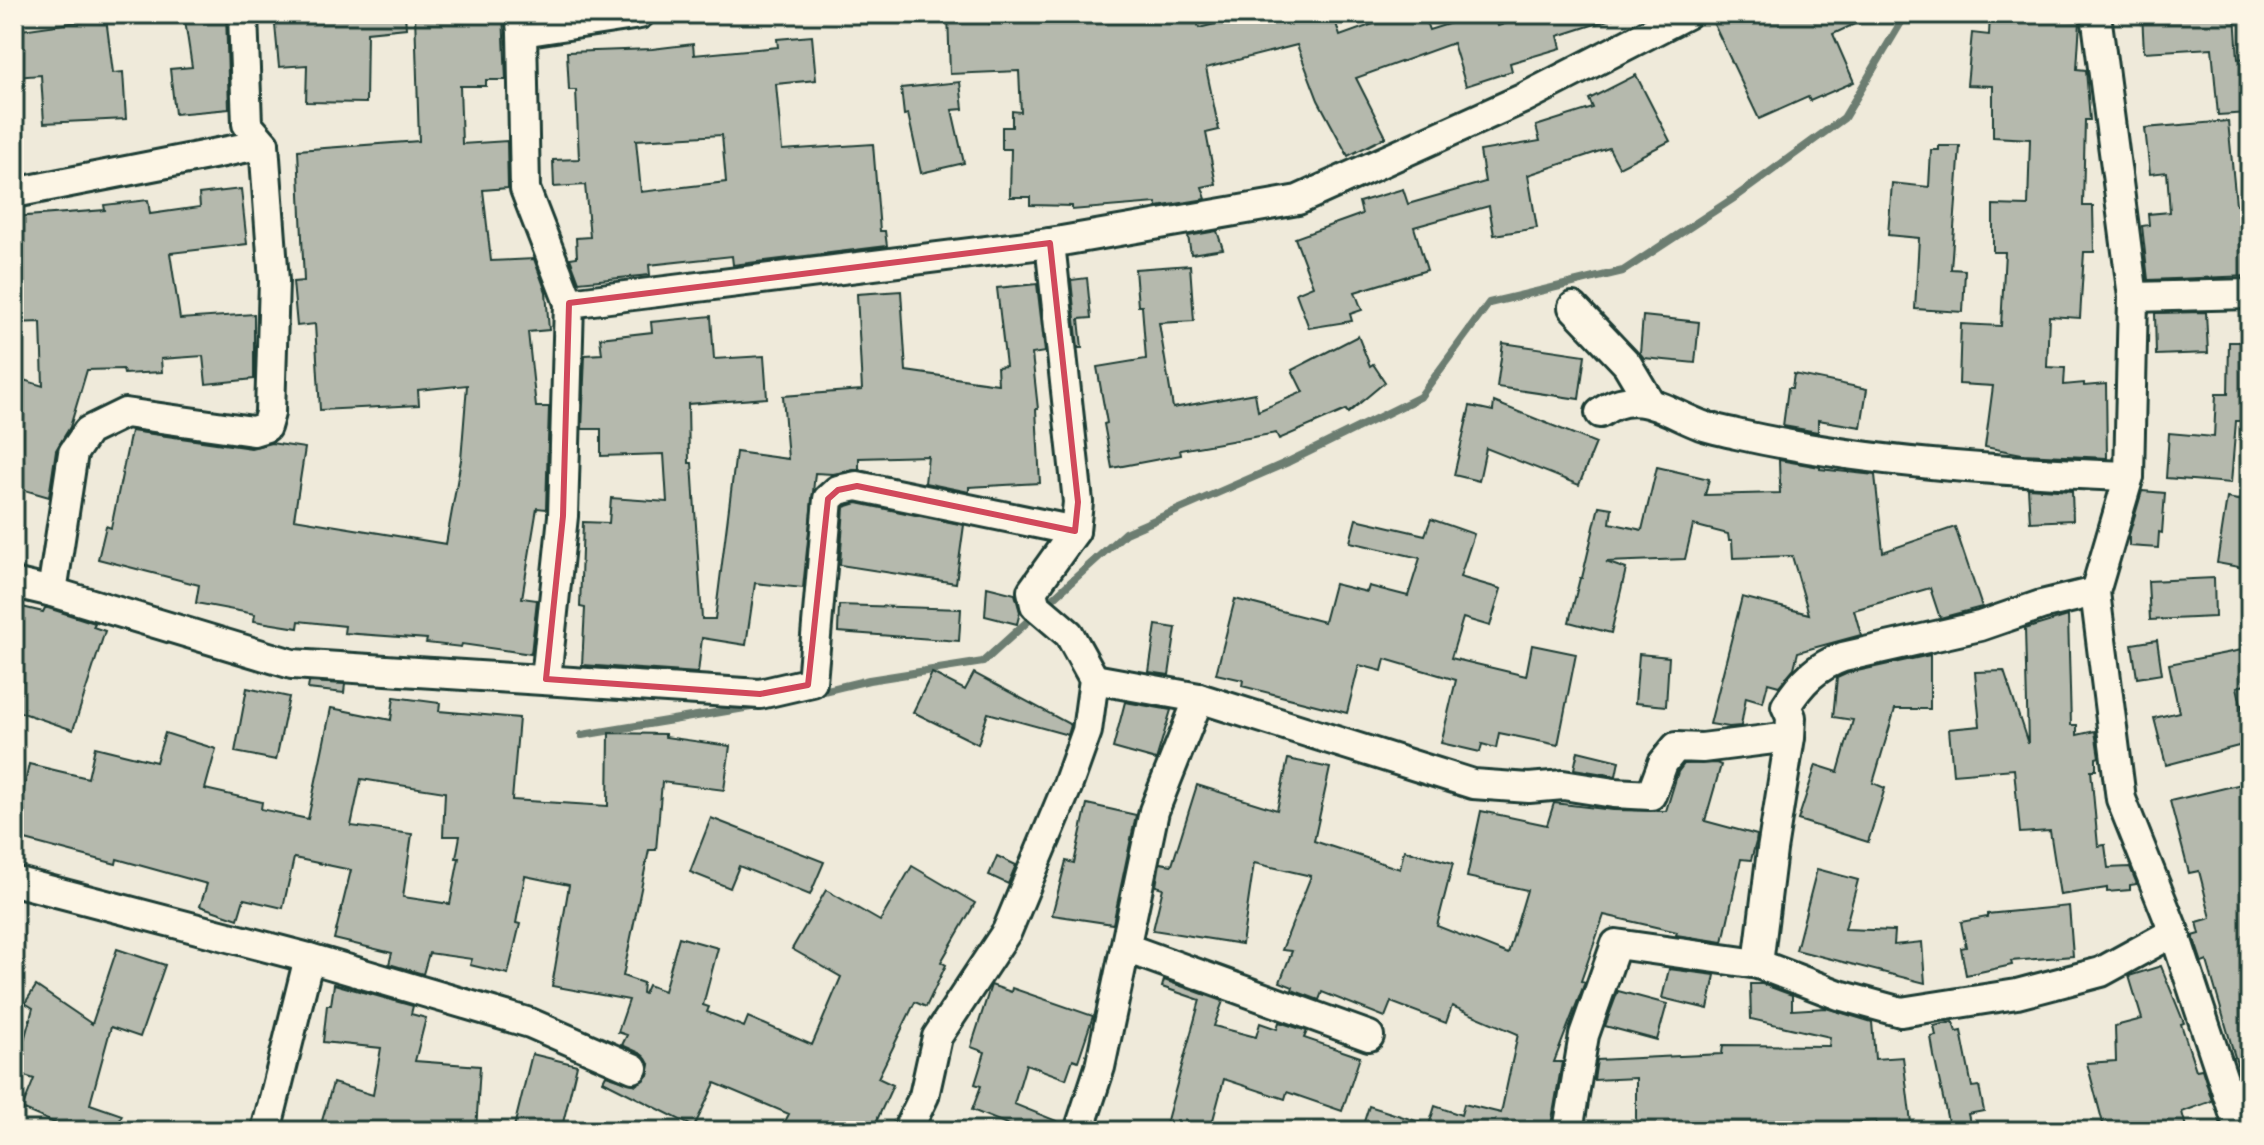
<svg xmlns="http://www.w3.org/2000/svg" width="2264" height="1145" font-family="Dekko,sans-serif">
<style>
.lines{fill:none;stroke-linecap:round;stroke-linejoin:round}
.stream{stroke:#6c7d71;stroke-width:8}
.building{fill:#b5b9ad;stroke:#1f3d34;stroke-width:2;fill-rule:evenodd}
.minor-casing{stroke:#1f3d34;stroke-width:34}
.minor{stroke:#fcf5e5;stroke-width:28}
.marked{fill:none;stroke:#d1495b;stroke-width:6;stroke-linejoin:round}
</style>
<rect width="100%" height="100%" fill="#efeada"/>
<filter id="ink" filterUnits="userSpaceOnUse"><feTurbulence type="fractalNoise" baseFrequency=".0125" numOctaves="2"/><feDisplacementMap in="SourceGraphic" scale="16" xChannelSelector="R" yChannelSelector="G"/><feConvolveMatrix kernelMatrix="1 2 1 2 8 2 1 2 1" color-interpolation-filters="sRGB"/></filter>
<g filter="url(#ink)">
<g class="lines">
<g class="stream">
<polyline points="815,693 869,680 983,662 1125,533 1288,462 1420,397 1489,303 1623,271 1737,196 1844,118 1906,14"/>
<polyline points="582,735 763,705"/>
</g>
</g>
<g class="building">
<polygon points="184,14 226,14 229,109 175,114 170,69 192,67"/>
<polygon points="274,14 405,14 406,28 367,32 366,103 306,102 307,65 279,67"/>
<polygon points="415,14 503,14 506,80 486,80 486,86 460,86 462,144 507,141 508,188 483,190 491,261 534,259 546,292 549,330 528,332 536,407 549,407 546,509 537,508 522,598 537,600 531,654 462,644 461,647 426,643 427,639 344,633 345,626 299,621 298,628 254,621 255,614 196,603 199,585 98,559 106,526 111,528 131,431 251,448 271,443 305,448 294,519 446,544 461,460 467,385 418,390 419,405 320,410 315,324 297,326 293,282 304,281 298,150 419,141"/>
<polygon points="948,14 988,14 989,24 1066,20 1065,14 1195,14 1199,28 1254,14 1333,14 1340,36 1401,14 1423,14 1429,30 1480,14 1494,14 1498,26 1536,14 1613,14 1614,18 1558,36 1561,48 1510,63 1512,71 1466,86 1453,43 1356,78 1386,137 1348,156 1318,100 1297,45 1206,68 1219,130 1206,133 1216,184 1202,187 1206,199 1157,207 1156,203 1072,210 1072,206 1030,205 1030,197 1010,197 1011,149 1002,149 1002,127 1012,127 1012,111 1021,112 1019,71 950,74"/>
<polygon points="1709,14 1876,14 1833,34 1854,82 1810,101 1808,97 1759,119"/>
<polygon points="1990,14 2080,21 2077,69 2086,70 2090,120 2085,120 2083,206 2093,206 2094,252 2084,252 2080,318 2049,316 2047,367 2065,368 2064,385 2084,383 2084,386 2106,384 2107,458 2022,454 1985,447 1993,386 1959,384 1961,324 2001,326 2005,252 1993,252 1993,205 2028,206 2030,139 1993,137 1993,86 1967,85 1972,33 1989,35"/>
<polygon points="2142,14 2235,14 2238,59 2247,58 2250,113 2218,115 2212,48 2144,52"/>
<polygon points="106,18 113,73 123,72 126,119 44,123 41,75 14,77 14,31"/>
<path d="M812,36l4,44 -40,4 6,66 91,-6 7,87h5l2,15 -154,19 -1,-9 -83,9 1,10 -71,7 -9,-24 7,-1 -1,-19 14,-1 -5,-52 -31,2 -1,-27 26,-1 -3,-69h-7l-2,-38 85,-3 41,-5 1,11 84,-8 -1,-8zM722,135l4,47 -85,10 -5,-52z"/>
<polygon points="1636,75 1670,141 1619,167 1609,148 1528,175 1537,228 1494,235 1489,206 1414,227 1427,270 1355,292 1362,310 1350,314 1352,321 1309,328 1296,293 1313,286 1295,238 1362,214 1359,202 1403,189 1408,204 1485,182 1480,151 1540,141 1536,126 1593,108 1589,99"/>
<polygon points="960,82 963,109 952,110 964,163 921,173 908,114 904,115 901,88"/>
<polygon points="2228,121 2236,204 2246,204 2250,276 2148,280 2142,226 2149,225 2148,214 2170,212 2167,172 2150,174 2145,128"/>
<polygon points="1939,146 1960,146 1951,269 1965,270 1963,312 1915,309 1919,238 1888,235 1892,183 1929,187 1931,150 1939,150"/>
<polygon points="241,189 247,244 170,253 180,319 254,314 254,379 206,384 203,356 161,359 162,372 124,374 123,369 87,370 70,427 56,450 49,497 14,487 14,377 43,386 41,322 14,323 14,217 105,210 104,205 148,200 150,214 200,207 199,194"/>
<polygon points="1217,231 1223,249 1191,254 1188,236"/>
<polygon points="1190,265 1194,321 1159,323 1173,408 1255,393 1258,411 1303,392 1292,370 1358,336 1370,366 1373,364 1385,382 1348,413 1346,410 1279,439 1276,433 1180,450 1181,455 1112,468 1104,424 1107,423 1097,367 1146,359 1142,306 1138,306 1135,269"/>
<polygon points="1087,278 1091,318 1079,319 1082,348 1078,348 1071,280"/>
<polygon points="1037,284 1045,352 1032,354 1038,409 1036,409 1040,483 969,487 969,492 925,483 928,456 859,458 859,469 833,474 815,473 803,588 755,583 746,645 702,638 698,673 582,665 585,608 580,607 583,522 609,523 611,498 667,502 664,454 601,456 601,429 582,429 585,355 602,354 600,338 652,332 651,322 711,316 714,359 764,356 767,398 688,404 689,463 692,463 702,619 715,619 736,452 788,459 783,396 862,390 857,294 901,291 906,371 998,384 997,367 1006,366 997,288"/>
<polygon points="2206,312 2208,353 2156,355 2155,313"/>
<polygon points="1643,316 1699,322 1695,363 1644,358 1640,353"/>
<polygon points="2229,342 2250,342 2250,421 2236,421 2231,483 2166,478 2169,433 2214,437 2216,394 2228,394"/>
<polygon points="1503,343 1585,355 1579,399 1497,387"/>
<polygon points="1794,374 1867,389 1861,427 1818,420 1818,432 1783,426 1788,388 1792,388"/>
<polygon points="1494,402 1596,443 1579,485 1486,448 1479,481 1454,475 1470,406 1493,411"/>
<polygon points="1779,460 1820,467 1820,469 1875,475 1883,552 1955,527 1982,607 1940,618 1930,588 1854,610 1861,635 1798,652 1794,668 1779,686 1768,683 1763,702 1746,697 1741,726 1729,727 1710,724 1742,597 1809,614 1792,556 1733,558 1732,540 1729,540 1728,534 1693,525 1685,559 1606,562 1626,569 1611,633 1569,622 1580,578 1582,578 1599,506 1612,508 1610,523 1642,530 1657,467 1709,479 1705,495 1780,493"/>
<polygon points="2028,488 2072,491 2073,520 2030,522"/>
<polygon points="2142,491 2165,493 2162,533 2159,532 2158,548 2129,546 2129,535"/>
<polygon points="2227,498 2250,502 2250,526 2244,568 2217,563"/>
<polygon points="857,503 964,525 956,583 840,565 844,507"/>
<polygon points="1356,519 1425,535 1431,519 1474,534 1460,577 1501,589 1490,626 1463,618 1451,658 1526,676 1532,645 1576,654 1558,745 1499,733 1496,748 1482,744 1480,752 1441,743 1456,680 1385,659 1382,671 1359,665 1347,713 1242,686 1243,680 1216,674 1235,599 1324,622 1334,584 1367,592 1369,586 1408,596 1420,558 1350,542"/>
<polygon points="2214,578 2215,617 2150,620 2148,581"/>
<polygon points="987,587 1015,594 1020,612 1017,624 985,616"/>
<polygon points="14,605 43,612 45,608 48,608 95,623 93,627 105,631 73,730 14,710"/>
<polygon points="839,605 961,609 959,641 838,632"/>
<polygon points="2068,616 2071,725 2077,725 2077,735 2095,731 2099,757 2096,758 2096,770 2091,770 2098,846 2105,845 2108,868 2130,867 2137,884 2130,885 2130,890 2107,892 2107,888 2060,895 2050,831 2020,833 2014,769 1953,774 1949,729 1980,726 1975,672 2004,671 2028,744 2025,629"/>
<polygon points="1156,625 1176,628 1169,675 1149,672"/>
<polygon points="2157,640 2162,674 2137,678 2132,644"/>
<polygon points="2242,650 2250,684 2237,687 2250,743 2166,765 2154,718 2179,712 2169,664"/>
<polygon points="1639,654 1669,657 1666,706 1635,703"/>
<polygon points="1930,655 1930,709 1895,709 1873,783 1885,788 1868,842 1798,820 1816,765 1838,772 1853,720 1833,717 1837,678 1848,673"/>
<polygon points="932,673 965,690 974,673 1071,725 1068,735 988,713 978,744 913,712"/>
<polygon points="309,682 345,684 344,693 308,689"/>
<polygon points="247,688 289,697 276,760 235,752"/>
<path d="M394,697l46,6 -1,8 80,7 -7,82 96,6 1,-73 56,1v3l65,9 -6,44 -62,-8 -6,68h-7l-26,126 20,7 -1,10 2,1 4,-9 16,6 15,-54 39,11 -15,57 6,2 -2,5 37,15 4,-10 64,28 29,-68 -49,-28 34,-59 54,31 32,-55 63,37 -34,59 5,3 -20,42 -11,-5 -37,76 15,7 -21,46h-92l9,-17 -74,-31 -21,44 -91,-46 3,-6 30,10 12,-10 2,-10 -10,-12 -18,-8 5,-10 -9,-3 11,-32 -77,-14 17,-101 -44,-9 -9,47 4,1 -12,50 -38,-9 2,-6 -43,-6 -6,21 -34,-10 3,-11 -58,-14 17,-69 -57,-12 -11,50 -39,-9 -6,20 -38,-13 7,-22 -90,-25 -1,5 -102,-27 15,-73 59,14 7,-31 61,15 9,-29 51,16 -11,40 57,13 -1,7 47,10 23,-111 60,12zM361,779l84,13 -2,44h17l-4,22h3l-9,46 -47,-7 9,-63 -61,-8z"/>
<polygon points="1125,702 1171,710 1156,760 1113,748"/>
<polygon points="1578,751 1619,761 1616,776 1574,769"/>
<polygon points="1288,759 1330,768 1314,841 1400,869 1404,850 1453,863 1437,926 1508,954 1527,890 1467,877 1481,811 1547,825 1554,803 1613,810 1666,811 1678,772 1684,764 1716,763 1721,765 1705,821 1757,835 1756,842 1751,860 1741,859 1723,942 1676,935 1677,932 1604,915 1581,981 1585,982 1554,1062 1562,1062 1550,1131 1361,1131 1369,1106 1429,1125 1435,1106 1461,1115 1464,1104 1501,1113 1518,1034 1452,1006 1446,1023 1391,1002 1385,1017 1322,992 1319,1000 1292,990 1293,987 1280,982 1292,951 1282,950 1311,876 1254,863 1242,944 1153,930 1163,888 1156,886 1160,863 1172,865 1197,785 1277,810"/>
<polygon points="2250,782 2250,1087 2244,1088 2207,961 2202,963 2193,936 2200,934 2197,922 2211,918 2199,871 2189,873 2170,801"/>
<polygon points="1087,804 1136,815 1113,924 1052,915 1066,861 1074,863"/>
<polygon points="711,818 824,862 810,895 739,866 730,888 690,872"/>
<polygon points="997,856 1016,865 1008,884 989,875"/>
<polygon points="1817,869 1858,880 1845,929 1895,931 1894,945 1922,942 1925,983 1796,950"/>
<polygon points="2069,906 2073,956 2011,961 2012,965 1966,975 1961,948 1966,947 1961,922 1987,917 1987,914"/>
<polygon points="117,949 165,965 140,1037 111,1027 90,1104 122,1115 116,1131 73,1131 22,1109 34,1079 15,1073 33,1008 25,1003 36,986 92,1024"/>
<polygon points="2161,966 2184,1023 2181,1024 2196,1070 2202,1069 2212,1101 2182,1112 2187,1131 2105,1131 2087,1063 2116,1061 2115,1026 2142,1019 2129,976"/>
<polygon points="1669,969 1715,975 1708,1009 1662,998"/>
<polygon points="1164,980 1223,1001 1214,1026 1256,1037 1260,1023 1277,1029 1279,1022 1307,1031 1304,1038 1360,1057 1342,1111 1287,1092 1285,1099 1224,1079 1210,1131 1164,1131 1200,1000 1162,987"/>
<polygon points="334,984 413,1006 411,1014 426,1018 415,1061 480,1066 476,1131 319,1131 333,1083 373,1095 381,1048 323,1042 327,1005 331,1005"/>
<polygon points="1750,984 1762,984 1792,995 1792,1010 1826,1008 1872,1022 1875,1059 1903,1057 1912,1131 1877,1131 1876,1121 1814,1124 1814,1121 1773,1125 1774,1131 1636,1131 1636,1078 1594,1080 1597,1060 1722,1054 1723,1045 1829,1046 1830,1037 1751,1019"/>
<polygon points="991,985 1011,992 1012,988 1093,1016 1078,1061 1073,1059 1066,1079 1026,1064 1014,1104 1064,1124 1062,1131 1024,1131 972,1110 981,1086 975,1084 985,1052 971,1047"/>
<polygon points="1618,991 1667,1004 1657,1040 1605,1026"/>
<polygon points="1953,1022 1956,1032 1961,1031 1972,1087 1979,1086 1984,1111 1968,1114 1972,1131 1950,1131 1934,1056 1931,1037 1936,1036 1934,1026"/>
<polygon points="532,1054 577,1065 561,1131 513,1131"/>
</g>
<g class="lines">
<g class="minor-casing">
<g id="minor">
<polyline points="520,14 522,32 525,189 569,303 563,516 546,679"/>
<polyline points="2096,14 2133,297 2129,476 2095,592 2121,799 2174,932 2240,1131"/>
<polyline points="522,32 640,14"/>
<polyline points="14,193 264,144"/>
<polyline points="2133,297 2250,294"/>
<polyline points="569,303 1050,243 1298,200 1522,99 1687,14"/>
<polyline points="1573,307 1627,364 1649,401"/>
<path d="M1600,413c36,-27 66,-1 101,12 11,4 24,6 35,9 129,29 261,37 393,42"/>
<polyline points="14,583 52,592 292,664 760,694 812,682 828,499 838,490 857,486 1075,531"/>
<polyline points="52,592 73,453 88,431 125,413 253,431 266,427 270,413 274,281 264,144 247,124 243,14"/>
<polyline points="1094,679 1199,698 1473,784 1529,788 1563,785 1614,793 1651,795 1663,763 1676,747 1702,748 1790,737"/>
<polyline points="14,881 309,958 530,1023 633,1068"/>
<polyline points="1126,948 1369,1036"/>
<path d="M1758,964l14,-114 18,-113 1,-20 -5,-11c15,-24 31,-40 57,-49l137,-31 61,-21 54,-13"/>
<polyline points="266,1131 309,958"/>
<polyline points="907,1131 924,1096 937,1037 1007,931 1067,787 1087,731 1094,679 1069,634 1035,605 1032,591 1075,531 1078,502 1050,243"/>
<polyline points="1079,1131 1100,1067 1154,811 1199,698"/>
<polyline points="1568,1131 1584,1035 1616,944 1758,964 1839,995 1901,1012 2017,994 2101,972 2174,932"/>
</g>
</g>
<use href="#minor" class="minor"/>
</g>
</g>
<path class="marked" d="M1050,243l28,259 -3,29 -218,-45 -19,4 -10,9 -20,186 -48,9 -214,-15 17,-163 6,-213z"/>
<rect width="2264" height="1145" fill="none" stroke="#fcf5e5" stroke-width="48"/>
<rect x="24" y="24" width="2216" height="1097" fill="none" stroke="#1f3d34" stroke-width="3" filter="url(#ink)"/>
</svg>
